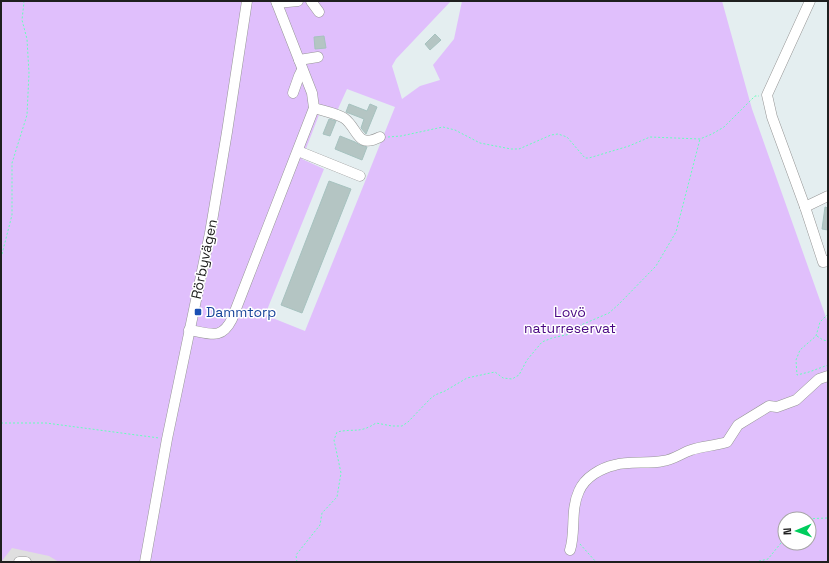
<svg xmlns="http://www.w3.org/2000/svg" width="829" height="563" font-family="'Space Grotesk',sans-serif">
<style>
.park{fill:#e0bffc;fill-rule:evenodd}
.parking{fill:#dfdfdf}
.building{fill:#b4c5c3;stroke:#a6c2bf}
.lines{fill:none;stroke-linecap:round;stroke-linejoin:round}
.minor-casing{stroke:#969696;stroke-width:11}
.path{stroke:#6fb;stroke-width:1;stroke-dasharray:2 2;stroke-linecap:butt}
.minor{stroke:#fff;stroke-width:10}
.transit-dot{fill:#1a4fb4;stroke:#fff;stroke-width:1.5}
.labels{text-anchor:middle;stroke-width:3;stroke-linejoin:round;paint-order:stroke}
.street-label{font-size:14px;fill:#1f1f1f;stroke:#fff}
.transit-label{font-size:14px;fill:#164399;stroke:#fff;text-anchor:start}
.park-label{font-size:14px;fill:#490683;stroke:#fff}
</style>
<rect width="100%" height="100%" fill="#e4eef0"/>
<path class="park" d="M1,1h450l-55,58 -4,7 10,33 18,-13 20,-6 -7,-15 21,-26 8,-38h260l30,108 76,214v239h-827zM347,89l48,18 -90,224 -40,-16 59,-146 -22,-10 20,-52 15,4zM785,519h24v24h-24z"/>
<polygon class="parking" points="12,548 49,556 59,562 1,562"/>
<g class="building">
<polygon points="435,34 441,40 430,50 425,44"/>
<polygon points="324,36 326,48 315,49 314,37"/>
<polygon points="349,104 367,111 370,104 377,107 366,134 361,128 364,119 346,112"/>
<polygon points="329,119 336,121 330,136 323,134"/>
<polygon points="340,136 355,142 360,145 367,147 362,160 335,149"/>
<polygon points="329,181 351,189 302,313 281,305"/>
<polygon points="825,207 828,208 828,230 822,229"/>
</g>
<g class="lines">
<g class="minor-casing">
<g id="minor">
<polyline points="311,1 319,12"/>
<polyline points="810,1 767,95 772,117 805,207 823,262 828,261"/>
<polyline points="277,3 298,1"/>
<polyline points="299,60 318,57"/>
<polyline points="293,93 299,76 302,70"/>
<path d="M314,108c10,3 22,5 30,10 15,11 12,31 36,19"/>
<polyline points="298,151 360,176"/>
<polyline points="805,207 828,196"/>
<path d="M189,330c21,3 32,11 43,-11l82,-211 -2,-15 -36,-92"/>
<path d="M570,550c6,-18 0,-40 9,-59 6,-14 22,-23 36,-26 13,-4 34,-1 48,-4 10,-1 19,-8 28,-11 11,-4 24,-4 36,-8l11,-17 31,-19 8,1 19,-7 23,-21 9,-3"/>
<polyline points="19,562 26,562"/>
<polyline points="145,562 167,439 210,233 227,132 247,1"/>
</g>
</g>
<g class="path">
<polyline points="388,137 401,136 443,127 455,130 480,143 511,149 519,149 551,135 558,134 567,137 585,158 589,158 629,146 650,137 700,139 712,134 724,127 755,96 759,96"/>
<polyline points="1,258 12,215 12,163 27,115 29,73 27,39 22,20 24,2 22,1"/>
<polyline points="828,314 820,322 816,336 800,350 796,360 797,375 809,372 828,365"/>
<polyline points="817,336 823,340 828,341"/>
<polyline points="1,423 46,423 159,438"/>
<polyline points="801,519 828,518"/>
<polyline points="580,544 596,562"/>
<path d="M297,562l-1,-7 24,-30 2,-12 15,-16 4,-24 -7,-33 3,-8c18,-4 22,2 39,-9l16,3h10l6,-4 22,-23 5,-4 10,-4 22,-13 28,-6 8,6 9,1 7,-4 8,-15 15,-18 10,-4 18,-4 11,-9 28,-12 10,-9 37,-38 20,-34 24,-93"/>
<polyline points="755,562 768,559 785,538"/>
</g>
<use href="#minor" class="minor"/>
</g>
<rect class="transit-dot" x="194" y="308" width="8" height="8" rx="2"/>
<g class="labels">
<g class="street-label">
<text transform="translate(204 259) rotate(-78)" y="5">Rörbyvägen</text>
</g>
<g class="transit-label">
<text x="206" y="317">Dammtorp</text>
</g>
<g class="park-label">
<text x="570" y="317">Lovö<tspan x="570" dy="16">naturreservat</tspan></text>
</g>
</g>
<rect width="829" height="563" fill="none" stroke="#1f1f1f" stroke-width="4"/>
<g transform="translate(797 531) rotate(268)"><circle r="19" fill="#ffffff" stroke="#a5a5a5"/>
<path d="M0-3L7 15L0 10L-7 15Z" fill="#00cd5d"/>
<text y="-6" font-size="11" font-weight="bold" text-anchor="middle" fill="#1f1f1f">N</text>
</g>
</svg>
